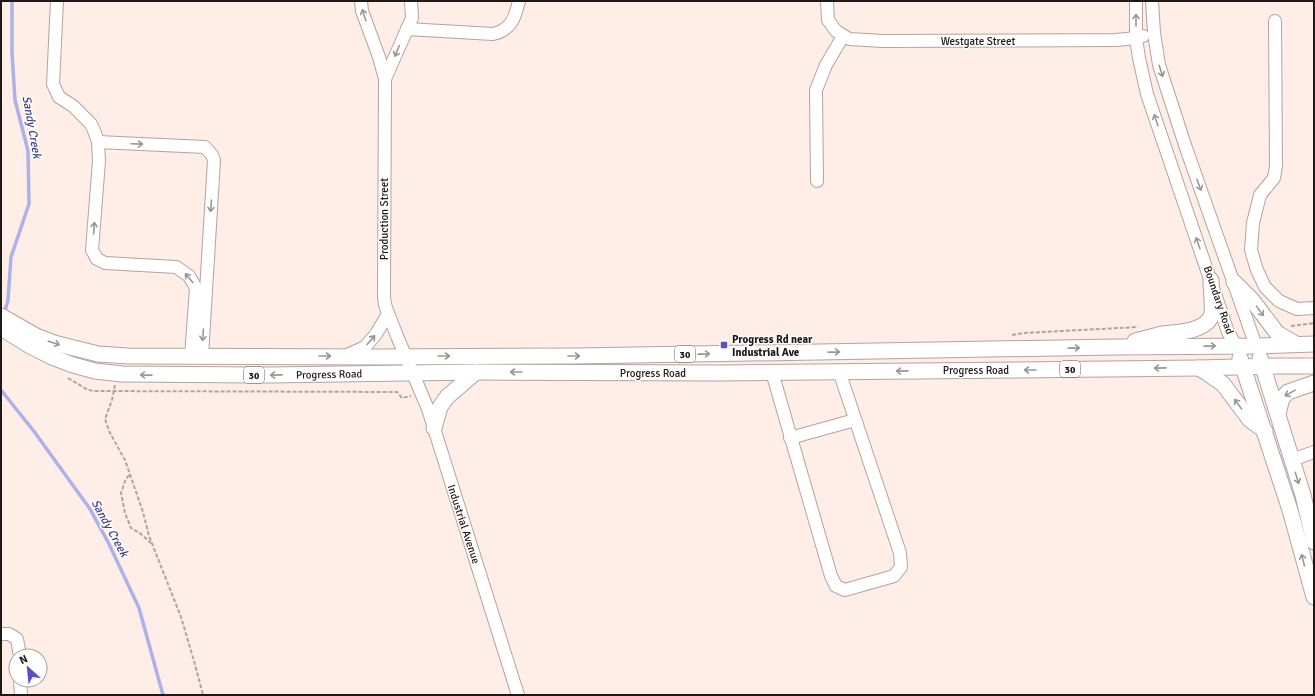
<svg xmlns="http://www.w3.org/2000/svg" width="1315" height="696" font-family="Signika,sans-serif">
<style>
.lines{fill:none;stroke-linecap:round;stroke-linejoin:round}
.stream{stroke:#acb1ea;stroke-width:3.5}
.minor-casing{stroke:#b3a49d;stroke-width:14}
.major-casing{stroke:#b3a49d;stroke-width:17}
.path{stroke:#b1a49f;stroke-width:2;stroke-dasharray:4 2;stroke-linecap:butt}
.minor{stroke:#fff;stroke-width:12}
.major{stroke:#fff;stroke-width:15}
.oneway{stroke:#9a9796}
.poi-dot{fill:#5852c9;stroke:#fff;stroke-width:1.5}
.labels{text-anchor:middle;stroke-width:3;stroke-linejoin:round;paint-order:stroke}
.shield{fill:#fff;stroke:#625d5c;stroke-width:1}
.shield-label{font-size:10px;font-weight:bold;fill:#1e1816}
.street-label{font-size:11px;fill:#1e1816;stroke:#fff}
.poi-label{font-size:11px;font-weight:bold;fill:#1e1816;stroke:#fff;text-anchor:start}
.water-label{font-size:12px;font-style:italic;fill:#404084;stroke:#fff}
</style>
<rect width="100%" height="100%" fill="#ffeee7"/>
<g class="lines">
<g class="stream">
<polyline points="4,314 8,300 11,257 29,204 28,151 15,100 12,53 12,1"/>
<polyline points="1,390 33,430 90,509 109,544 139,608 163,695"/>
</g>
<g class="minor-casing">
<g id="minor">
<polyline points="57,1 53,84 59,97 73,106 91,124 95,133 98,142 99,161 92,250 97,259 105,263 176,267 189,276 196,288 191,356"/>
<polyline points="361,1 362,11 379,57 385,79 384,296 385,305 397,336 428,409 518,695"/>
<polyline points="827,1 828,20 836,31 849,39 883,41 1116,40 1136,38 1143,36"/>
<polyline points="1136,1 1136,38 1139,58 1147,94 1228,332 1236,346"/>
<polyline points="1152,1 1154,33 1159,65 1186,148 1256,346"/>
<polyline points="1275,21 1276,166 1274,178 1260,195 1253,223 1251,250 1257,270 1265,287 1279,301 1297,309 1314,308"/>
<path d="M407,29l86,5c18,-4 22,-16 26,-33"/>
<polyline points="385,79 412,18 411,1"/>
<polyline points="98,142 205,147 212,155 214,160 202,356"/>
<polyline points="817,181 816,90 826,65 843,36"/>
<polyline points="345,356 365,347 376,334 388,314"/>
<polyline points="772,372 831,576 836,586 845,590 894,576 901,567 900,553 839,371"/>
<polyline points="790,438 855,420"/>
<polyline points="1292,460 1314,452"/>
<polyline points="1,634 9,634 17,639 20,656"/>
<polyline points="20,680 21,695"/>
</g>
</g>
<g class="major-casing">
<g id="major">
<polyline points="1234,282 1252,300 1277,333 1296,344"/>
<polyline points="1,316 36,336 54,343 98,354 128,356 378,357 576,356 1115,347 1256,346 1314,344"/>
<polyline points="1,328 32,347 52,357 73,365 95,371 122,374 271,375 476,372 721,373 1199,368 1275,366 1314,366"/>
<path d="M1135,341c9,-2 18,-5 27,-7 15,-2 45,-2 50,-20 1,-5 -1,-27 -1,-34"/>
<polyline points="1240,358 1290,510 1314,597"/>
<polyline points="1260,358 1303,495 1314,542"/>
<polyline points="1199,368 1207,373 1223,384 1250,420 1265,431"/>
<polyline points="1278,414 1282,398 1288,392 1314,383"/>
<polyline points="434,428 440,407 447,397 476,372"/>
</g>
</g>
<g class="path">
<polyline points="1291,326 1314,323"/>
<polyline points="1012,335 1024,333 1138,327"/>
<polyline points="68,378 88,390 94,391 397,392 402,398 411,396"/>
<polyline points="115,385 112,400 105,419 110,433 125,460 143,512 149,536 181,617 194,661 203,695"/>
<polyline points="129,475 125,481 121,493 125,513 131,528 141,534 152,544"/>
</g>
<use href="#minor" class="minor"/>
<use href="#major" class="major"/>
</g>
<defs><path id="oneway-shaft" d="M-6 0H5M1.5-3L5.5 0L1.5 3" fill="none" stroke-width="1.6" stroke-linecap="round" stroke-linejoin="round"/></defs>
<g class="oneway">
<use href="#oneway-shaft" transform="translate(364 15) rotate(-108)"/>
<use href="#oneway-shaft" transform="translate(1136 20) rotate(-90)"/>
<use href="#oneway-shaft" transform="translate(397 51) rotate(113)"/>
<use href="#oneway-shaft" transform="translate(1161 71) rotate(72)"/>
<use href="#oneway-shaft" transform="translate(1156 120) rotate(-109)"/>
<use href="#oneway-shaft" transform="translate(137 144) rotate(2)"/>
<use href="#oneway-shaft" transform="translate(1199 185) rotate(70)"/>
<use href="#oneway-shaft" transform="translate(211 206) rotate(94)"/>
<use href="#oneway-shaft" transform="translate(94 228) rotate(-86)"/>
<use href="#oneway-shaft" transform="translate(1198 243) rotate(-109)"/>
<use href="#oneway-shaft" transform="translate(189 278) rotate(-130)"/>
<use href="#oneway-shaft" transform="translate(1260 311) rotate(55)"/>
<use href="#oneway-shaft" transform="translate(203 335) rotate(94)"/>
<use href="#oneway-shaft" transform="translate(371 340) rotate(-49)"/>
<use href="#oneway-shaft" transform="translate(54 343) rotate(18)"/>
<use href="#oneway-shaft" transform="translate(1210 346) rotate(-1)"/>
<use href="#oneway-shaft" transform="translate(1074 348) rotate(-1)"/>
<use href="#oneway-shaft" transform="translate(834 352) rotate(-1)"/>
<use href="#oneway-shaft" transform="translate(704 354) rotate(-1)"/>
<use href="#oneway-shaft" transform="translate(325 356)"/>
<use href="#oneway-shaft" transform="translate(444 356)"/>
<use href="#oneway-shaft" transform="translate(574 356)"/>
<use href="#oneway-shaft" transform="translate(1160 368) rotate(179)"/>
<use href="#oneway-shaft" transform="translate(1030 370) rotate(180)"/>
<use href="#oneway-shaft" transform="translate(902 371) rotate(179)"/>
<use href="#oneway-shaft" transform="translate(516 372) rotate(-180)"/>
<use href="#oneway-shaft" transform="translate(146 375) rotate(-179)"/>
<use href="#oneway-shaft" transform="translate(276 375) rotate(179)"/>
<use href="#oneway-shaft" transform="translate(1290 393) rotate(151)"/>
<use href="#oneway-shaft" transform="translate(1238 404) rotate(-126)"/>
<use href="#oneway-shaft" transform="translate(1297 478) rotate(72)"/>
<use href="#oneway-shaft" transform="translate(1303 560) rotate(-104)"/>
</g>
<rect class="poi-dot" x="720" y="341" width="8" height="8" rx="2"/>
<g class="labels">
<g class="shield">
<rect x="675" y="346" width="20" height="16" rx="3"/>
<rect x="1060" y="361" width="20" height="16" rx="3"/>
<rect x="244" y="367" width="20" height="16" rx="3"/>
</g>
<g class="shield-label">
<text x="685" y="358">30</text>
<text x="1070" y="373">30</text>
<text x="254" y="379">30</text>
</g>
<g class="street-label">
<text x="978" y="45">Westgate Street</text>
<text transform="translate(384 219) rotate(-90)" y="4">Production Street</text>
<text transform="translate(1219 300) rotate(71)" y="4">Boundary Road</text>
<text x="976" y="374">Progress Road</text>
<text x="653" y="377">Progress Road</text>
<text transform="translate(329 374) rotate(-1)" y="4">Progress Road</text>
<text transform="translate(464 524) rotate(72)" y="4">Industrial Avenue</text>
</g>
<g class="poi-label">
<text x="732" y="343">Progress Rd near<tspan x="732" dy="13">Industrial Ave</tspan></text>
</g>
<g class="water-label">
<text transform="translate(32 127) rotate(80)" y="4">Sandy Creek</text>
<text transform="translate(110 528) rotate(61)" y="4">Sandy Creek</text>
</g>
</g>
<rect width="1315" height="696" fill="none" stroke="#1e1816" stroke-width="4"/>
<g transform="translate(28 668) rotate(333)"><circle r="19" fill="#ffffff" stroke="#a5a3a2"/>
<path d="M0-3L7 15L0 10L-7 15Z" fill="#5852c9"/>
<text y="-6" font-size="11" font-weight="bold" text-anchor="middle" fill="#1e1816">N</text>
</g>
</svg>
